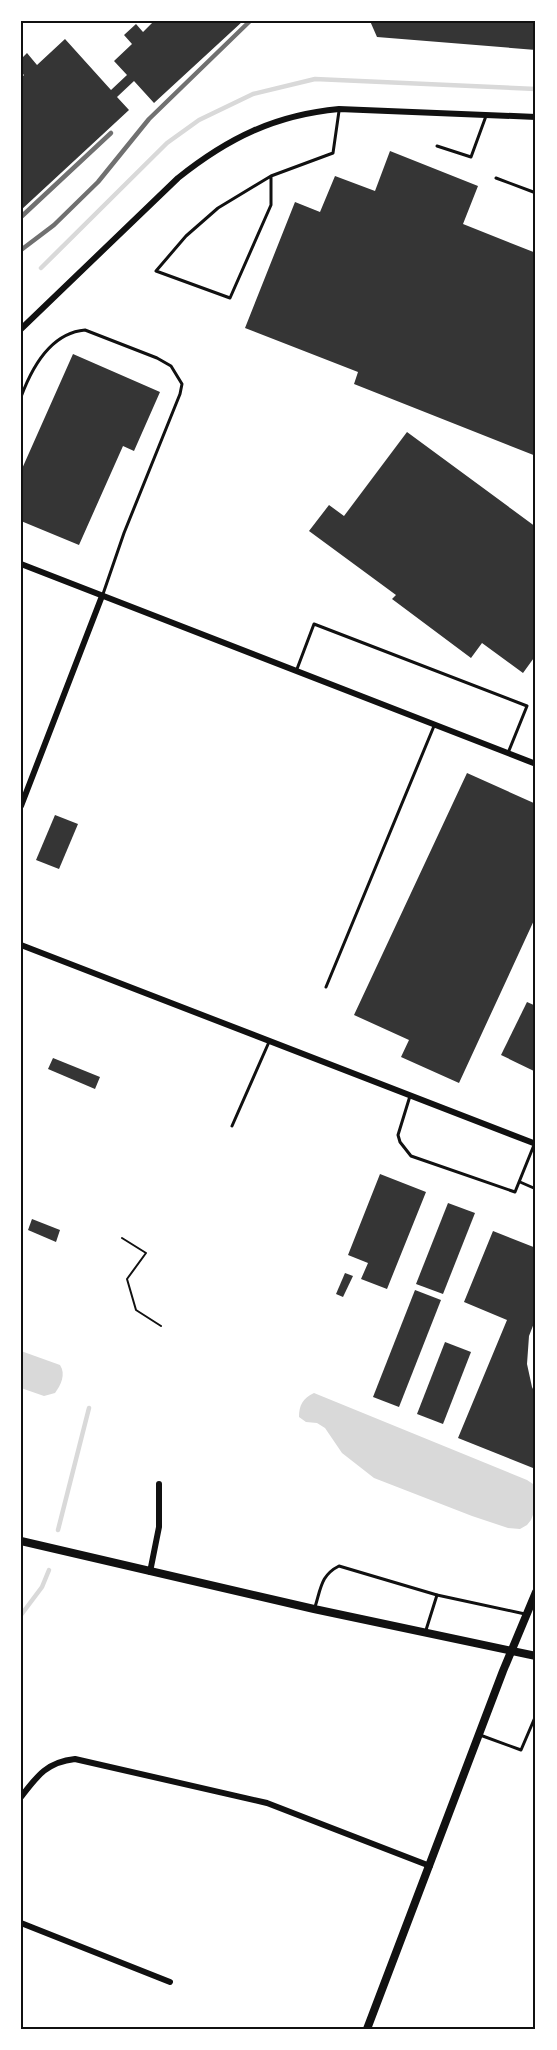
<svg xmlns="http://www.w3.org/2000/svg" width="557" height="2050" font-family="Quicksand,sans-serif">
<style>
.water{fill:#d9d9d9}
.lines{fill:none;stroke-linecap:round;stroke-linejoin:round}
.stream{stroke:#d9d9d9;stroke-width:4.5}
.building{fill:#353535}
.path{stroke:#111;stroke-width:2}
.service{stroke:#111;stroke-width:3}
.minor{stroke:#111;stroke-width:6}
.tertiary{stroke:#111;stroke-width:8}
.rail{stroke:#707070;stroke-width:4.5}
.neatline{fill:none;stroke:#111;stroke-width:2}
</style>
<rect width="100%" height="100%" fill="#fff"/>
<g class="water">
<path d="M21,1351l39,14c6,9 1,20 -5,28l-11,3 -23,-8z"/>
<path d="M314,1393l213,87 9,6v21l-5,13 -4,5 -7,4 -12,-1 -36,-12 -98,-38 -32,-25 -17,-25 -8,-5 -11,-1 -7,-5c0,-12 4,-19 15,-24z"/>
</g>
<g class="lines">
<g class="stream">
<polyline points="41,268 167,143 199,120 253,94 315,79 536,89"/>
<polyline points="58,1530 89,1408"/>
<polyline points="21,1615 42,1587 49,1570"/>
</g>
</g>
<g class="building">
<polygon points="154,21 243,21 154,103 134,81 117,97 129,110 21,210 21,78 24,75 21,72 21,59 27,53 37,65 65,39 111,90 127,75 114,61 132,44 124,35 136,24 143,32"/>
<polygon points="370,21 536,21 536,50 377,37"/>
<polygon points="390,151 478,186 463,224 536,253 536,456 354,384 358,372 245,328 295,202 320,212 335,176 375,191"/>
<polygon points="73,354 160,392 134,451 123,446 79,545 21,521 21,471"/>
<polygon points="407,432 536,527 536,655 523,673 482,643 471,658 392,599 396,595 309,531 329,505 344,516"/>
<polygon points="467,773 536,804 536,916 459,1083 401,1057 409,1040 354,1015"/>
<polygon points="55,815 78,824 59,869 36,860"/>
<polygon points="527,1002 536,1006 536,1072 501,1055"/>
<polygon points="53,1058 100,1077 95,1089 48,1069"/>
<polygon points="380,1174 426,1192 387,1289 361,1279 368,1263 348,1255"/>
<polygon points="448,1203 475,1213 443,1294 416,1284"/>
<polygon points="32,1219 60,1230 56,1242 28,1230"/>
<polygon points="493,1231 536,1248 536,1318 529,1336 527,1364 532,1387 536,1395 536,1461 533,1468 458,1438 507,1320 464,1302"/>
<polygon points="345,1273 353,1276 343,1297 336,1294"/>
<polygon points="415,1290 441,1300 399,1407 373,1397"/>
<polygon points="445,1342 471,1352 443,1424 417,1414"/>
</g>
<g class="lines">
<polyline class="path" points="122,1238 146,1253 127,1279 136,1310 161,1326"/>
<g class="service">
<polyline points="437,146 471,157 486,116"/>
<polyline points="271,176 271,205 230,298 156,271 186,236 218,208 271,176 333,153 339,111"/>
<polyline points="496,178 536,193"/>
<path d="M21,397c11,-30 30,-64 64,-67l72,28 14,8 11,18 -2,10 -56,139 -21,61"/>
<polyline points="297,669 314,624 527,706 508,753"/>
<polyline points="326,987 434,726"/>
<polyline points="410,1096 398,1135 400,1142 411,1156 515,1192 534,1145"/>
<polyline points="232,1126 269,1042"/>
<polyline points="520,1182 536,1189"/>
<path d="M315,1607c6,-19 6,-32 24,-41l98,29 88,19"/>
<polyline points="426,1630 437,1595"/>
<polyline points="480,1735 521,1750 536,1715"/>
</g>
<g class="minor">
<path d="M21,329l157,-151c50,-40 97,-63 161,-69l197,8"/>
<polyline points="21,564 536,764"/>
<polyline points="21,806 102,596"/>
<polyline points="21,945 536,1144"/>
<polyline points="150,1572 159,1527 159,1484"/>
<path d="M21,1797c16,-21 26,-35 54,-38l192,44 163,63"/>
<polyline points="21,1923 170,1982"/>
</g>
<g class="tertiary">
<polyline points="21,1541 314,1609 536,1656"/>
<polyline points="367,2029 503,1671 536,1592"/>
</g>
<g class="rail">
<polyline points="21,217 111,133"/>
<polyline points="21,250 54,225 98,182 149,119 250,21"/>
</g>
</g>
<rect width="557" height="2050" fill="none" stroke="#ffffff" stroke-width="45"/>
<rect x="22" y="22" width="512" height="2006" class="neatline"/>
</svg>
